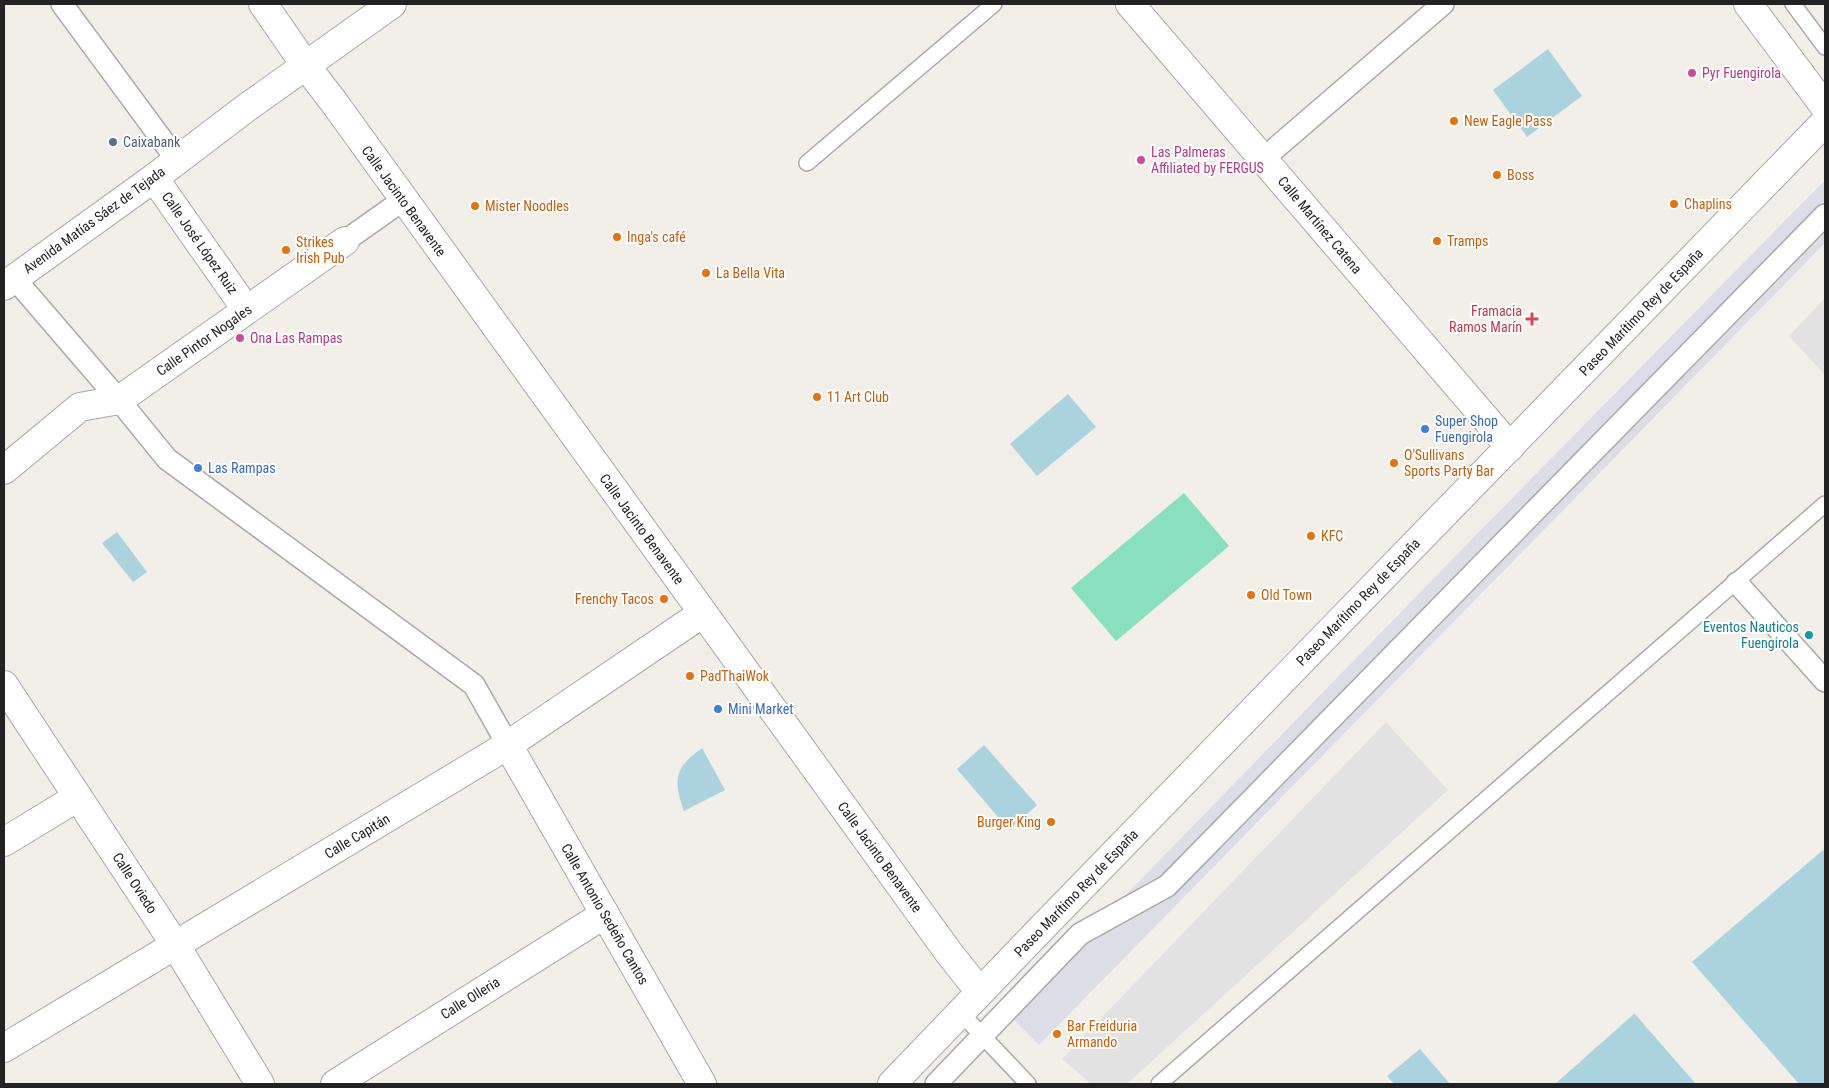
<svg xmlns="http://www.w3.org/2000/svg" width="1829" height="1088" font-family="'Roboto Condensed',sans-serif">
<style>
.pitch{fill:#88e0be}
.parking{fill:#e2e2e2}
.plaza{fill:#dddde8}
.water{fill:#aad3df}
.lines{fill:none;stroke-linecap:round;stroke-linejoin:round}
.service-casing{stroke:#a9a9a9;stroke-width:18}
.pedestrian-casing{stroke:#a9a9a9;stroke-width:24}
.minor-casing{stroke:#a9a9a9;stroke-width:30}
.service{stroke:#fff;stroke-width:15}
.pedestrian{stroke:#fff;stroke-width:21}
.minor{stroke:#fff;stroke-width:28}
.hotel-dot{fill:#d1479c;stroke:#fff;stroke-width:2}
.food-dot{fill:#e8710a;stroke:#fff;stroke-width:2}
.service-dot{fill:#5c6f8a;stroke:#fff;stroke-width:2}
.health-dot{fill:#e0444e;stroke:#fff;stroke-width:2}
.shop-dot{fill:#3f7fe0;stroke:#fff;stroke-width:2}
.culture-dot{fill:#0f9aa8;stroke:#fff;stroke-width:2}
.labels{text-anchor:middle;stroke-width:4;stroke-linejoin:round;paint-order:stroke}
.hotel-label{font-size:14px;fill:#b23c85;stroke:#fff;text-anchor:start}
.food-label{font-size:14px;fill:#c56008;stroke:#fff;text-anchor:start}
.service-label{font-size:14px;fill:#4e5e75;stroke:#fff;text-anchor:start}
.street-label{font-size:14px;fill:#222;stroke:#fff}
.health-label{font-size:14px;fill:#be3a42;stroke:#fff;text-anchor:end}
.shop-label{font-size:14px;fill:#366cbe;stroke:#fff;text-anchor:start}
.culture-label{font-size:14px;fill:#0d838f;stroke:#fff;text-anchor:end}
</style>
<rect width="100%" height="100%" fill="#f2efe9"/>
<polygon class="pitch" points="1184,493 1229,546 1116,641 1071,588"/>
<g class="parking">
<polygon points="1825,298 1825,375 1789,336"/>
<polygon points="1386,722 1448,790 1127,1084 1091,1084 1062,1059"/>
</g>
<polygon class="plaza" points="1825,180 1825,243 1039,1045 1009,1015 1471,540"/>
<g class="water">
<polygon points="1548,49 1582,96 1527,137 1493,90"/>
<polygon points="1068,394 1096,427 1037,476 1010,444"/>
<polygon points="117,532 147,572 133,582 102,543"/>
<polygon points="984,745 1037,805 1009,830 957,769"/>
<path d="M702,748l23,42 -41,21c-11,-31 -10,-43 18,-63z"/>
<polygon points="1823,850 1825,852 1825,1084 1799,1084 1692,962"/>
<polygon points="1634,1013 1696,1084 1555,1084 1634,1014"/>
<polygon points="1420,1049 1450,1084 1394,1084 1387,1076"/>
</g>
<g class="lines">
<g class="service-casing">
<g id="service">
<polyline points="1793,4 1825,47"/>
<polyline points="807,163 994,4"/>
<polyline points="960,1012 1028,1084"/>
<polyline points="1159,1084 1825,504"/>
</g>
</g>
<g class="pedestrian-casing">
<g id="pedestrian">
<polyline points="62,4 177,160"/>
<polyline points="1263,159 1443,4"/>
<polyline points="345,241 403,200"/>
<polyline points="15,279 119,400 167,459 474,685 508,745"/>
<polyline points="1737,583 1825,681"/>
<polyline points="936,1084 1080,934 1167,886 1825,215"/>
</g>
</g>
<g class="minor-casing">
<g id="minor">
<polyline points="263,4 306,66 333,101 949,953 980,992"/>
<polyline points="1130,4 1510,447"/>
<polyline points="1748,4 1825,107"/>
<polyline points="154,178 246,309"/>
<polyline points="4,286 154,178 246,108 392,4"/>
<polyline points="4,470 80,407 119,400 345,241"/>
<polyline points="4,685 176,946 260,1084"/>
<polyline points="508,745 702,1084"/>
<polyline points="4,842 78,797"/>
<polyline points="4,1048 508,745 703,613"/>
<polyline points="335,1084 605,914"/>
<polyline points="892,1084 1036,934 1825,122"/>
</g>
</g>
<use href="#service" class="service"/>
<use href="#pedestrian" class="pedestrian"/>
<use href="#minor" class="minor"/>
</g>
<g class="hotel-dot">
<circle cx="1692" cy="73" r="5"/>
<circle cx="1141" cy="160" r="5"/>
<circle cx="240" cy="338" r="5"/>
</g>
<g class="food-dot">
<circle cx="1454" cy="121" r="5"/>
<circle cx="1497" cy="175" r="5"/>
<circle cx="1674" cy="204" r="5"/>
<circle cx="475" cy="206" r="5"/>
<circle cx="617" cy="237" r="5"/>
<circle cx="1437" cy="241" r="5"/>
<circle cx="286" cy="250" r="5"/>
<circle cx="706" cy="273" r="5"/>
<circle cx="817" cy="397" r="5"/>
<circle cx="1394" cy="463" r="5"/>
<circle cx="1311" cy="536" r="5"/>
<circle cx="1251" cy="595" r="5"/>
<circle cx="664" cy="599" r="5"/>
<circle cx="690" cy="676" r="5"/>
<circle cx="1051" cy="822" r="5"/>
<circle cx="1057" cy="1034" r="5"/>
</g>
<circle class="service-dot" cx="113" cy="142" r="5"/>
<path class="health-dot" d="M1529.5 311.5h5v5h5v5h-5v5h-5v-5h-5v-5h5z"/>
<g class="shop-dot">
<circle cx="1425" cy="429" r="5"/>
<circle cx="198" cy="468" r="5"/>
<circle cx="718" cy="709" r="5"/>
</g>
<circle class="culture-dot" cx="1809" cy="635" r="5"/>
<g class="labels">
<g class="hotel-label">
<text x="1702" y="78">Pyr Fuengirola</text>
<text x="1151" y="157">Las Palmeras<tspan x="1151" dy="16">Affiliated by FERGUS</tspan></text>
<text x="250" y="343">Ona Las Rampas</text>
</g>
<g class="food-label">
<text x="1464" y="126">New Eagle Pass</text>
<text x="1507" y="180">Boss</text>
<text x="1684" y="209">Chaplins</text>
<text x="485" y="211">Mister Noodles</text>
<text x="627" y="242">Inga's café</text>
<text x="1447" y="246">Tramps</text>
<text x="296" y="247">Strikes<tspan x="296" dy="16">Irish Pub</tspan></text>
<text x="716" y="278">La Bella Vita</text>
<text x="827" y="402">11 Art Club</text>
<text x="1404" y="460">O'Sullivans<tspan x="1404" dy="16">Sports Party Bar</tspan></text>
<text x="1321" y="541">KFC</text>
<text x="1261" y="600">Old Town</text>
<text x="654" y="604" text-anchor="end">Frenchy Tacos</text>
<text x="700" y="681">PadThaiWok</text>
<text x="1041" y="827" text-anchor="end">Burger King</text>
<text x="1067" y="1031">Bar Freiduria<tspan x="1067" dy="16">Armando</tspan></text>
</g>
<g class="service-label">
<text x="123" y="147">Caixabank</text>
</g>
<g class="street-label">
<text transform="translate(404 201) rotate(54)" y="5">Calle Jacinto Benavente</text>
<text transform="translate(94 220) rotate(-36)" y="5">Avenida Matías Sáez de Tejada</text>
<text transform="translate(1320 225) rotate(50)" y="5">Calle Martínez Catena</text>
<text transform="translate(200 243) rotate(55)" y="5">Calle José López Ruiz</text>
<text transform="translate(1641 312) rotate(-46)" y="5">Paseo Marítimo Rey de España</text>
<text transform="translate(204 340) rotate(-35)" y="5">Calle Pintor Nogales</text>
<text transform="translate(642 529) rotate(54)" y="5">Calle Jacinto Benavente</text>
<text transform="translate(1358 602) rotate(-46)" y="5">Paseo Marítimo Rey de España</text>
<text transform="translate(357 836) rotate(-31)" y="5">Calle Capitán</text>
<text transform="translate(880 857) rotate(54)" y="5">Calle Jacinto Benavente</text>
<text transform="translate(135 883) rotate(57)" y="5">Calle Oviedo</text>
<text transform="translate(1076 893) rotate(-46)" y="5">Paseo Marítimo Rey de España</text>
<text transform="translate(605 914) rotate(60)" y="5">Calle Antonio Sedeño Cantos</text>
<text transform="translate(470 998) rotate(-32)" y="5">Calle Olleria</text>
</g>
<g class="health-label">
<text x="1522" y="316">Framacia<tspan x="1522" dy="16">Ramos Marín</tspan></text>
</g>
<g class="shop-label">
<text x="1435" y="426">Super Shop<tspan x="1435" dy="16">Fuengirola</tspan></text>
<text x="208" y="473">Las Rampas</text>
<text x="728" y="714">Mini Market</text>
</g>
<g class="culture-label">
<text x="1799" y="632">Eventos Nauticos<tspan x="1799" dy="16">Fuengirola</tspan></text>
</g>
</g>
<rect width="1829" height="1088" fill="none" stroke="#222222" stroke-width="10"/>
</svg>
